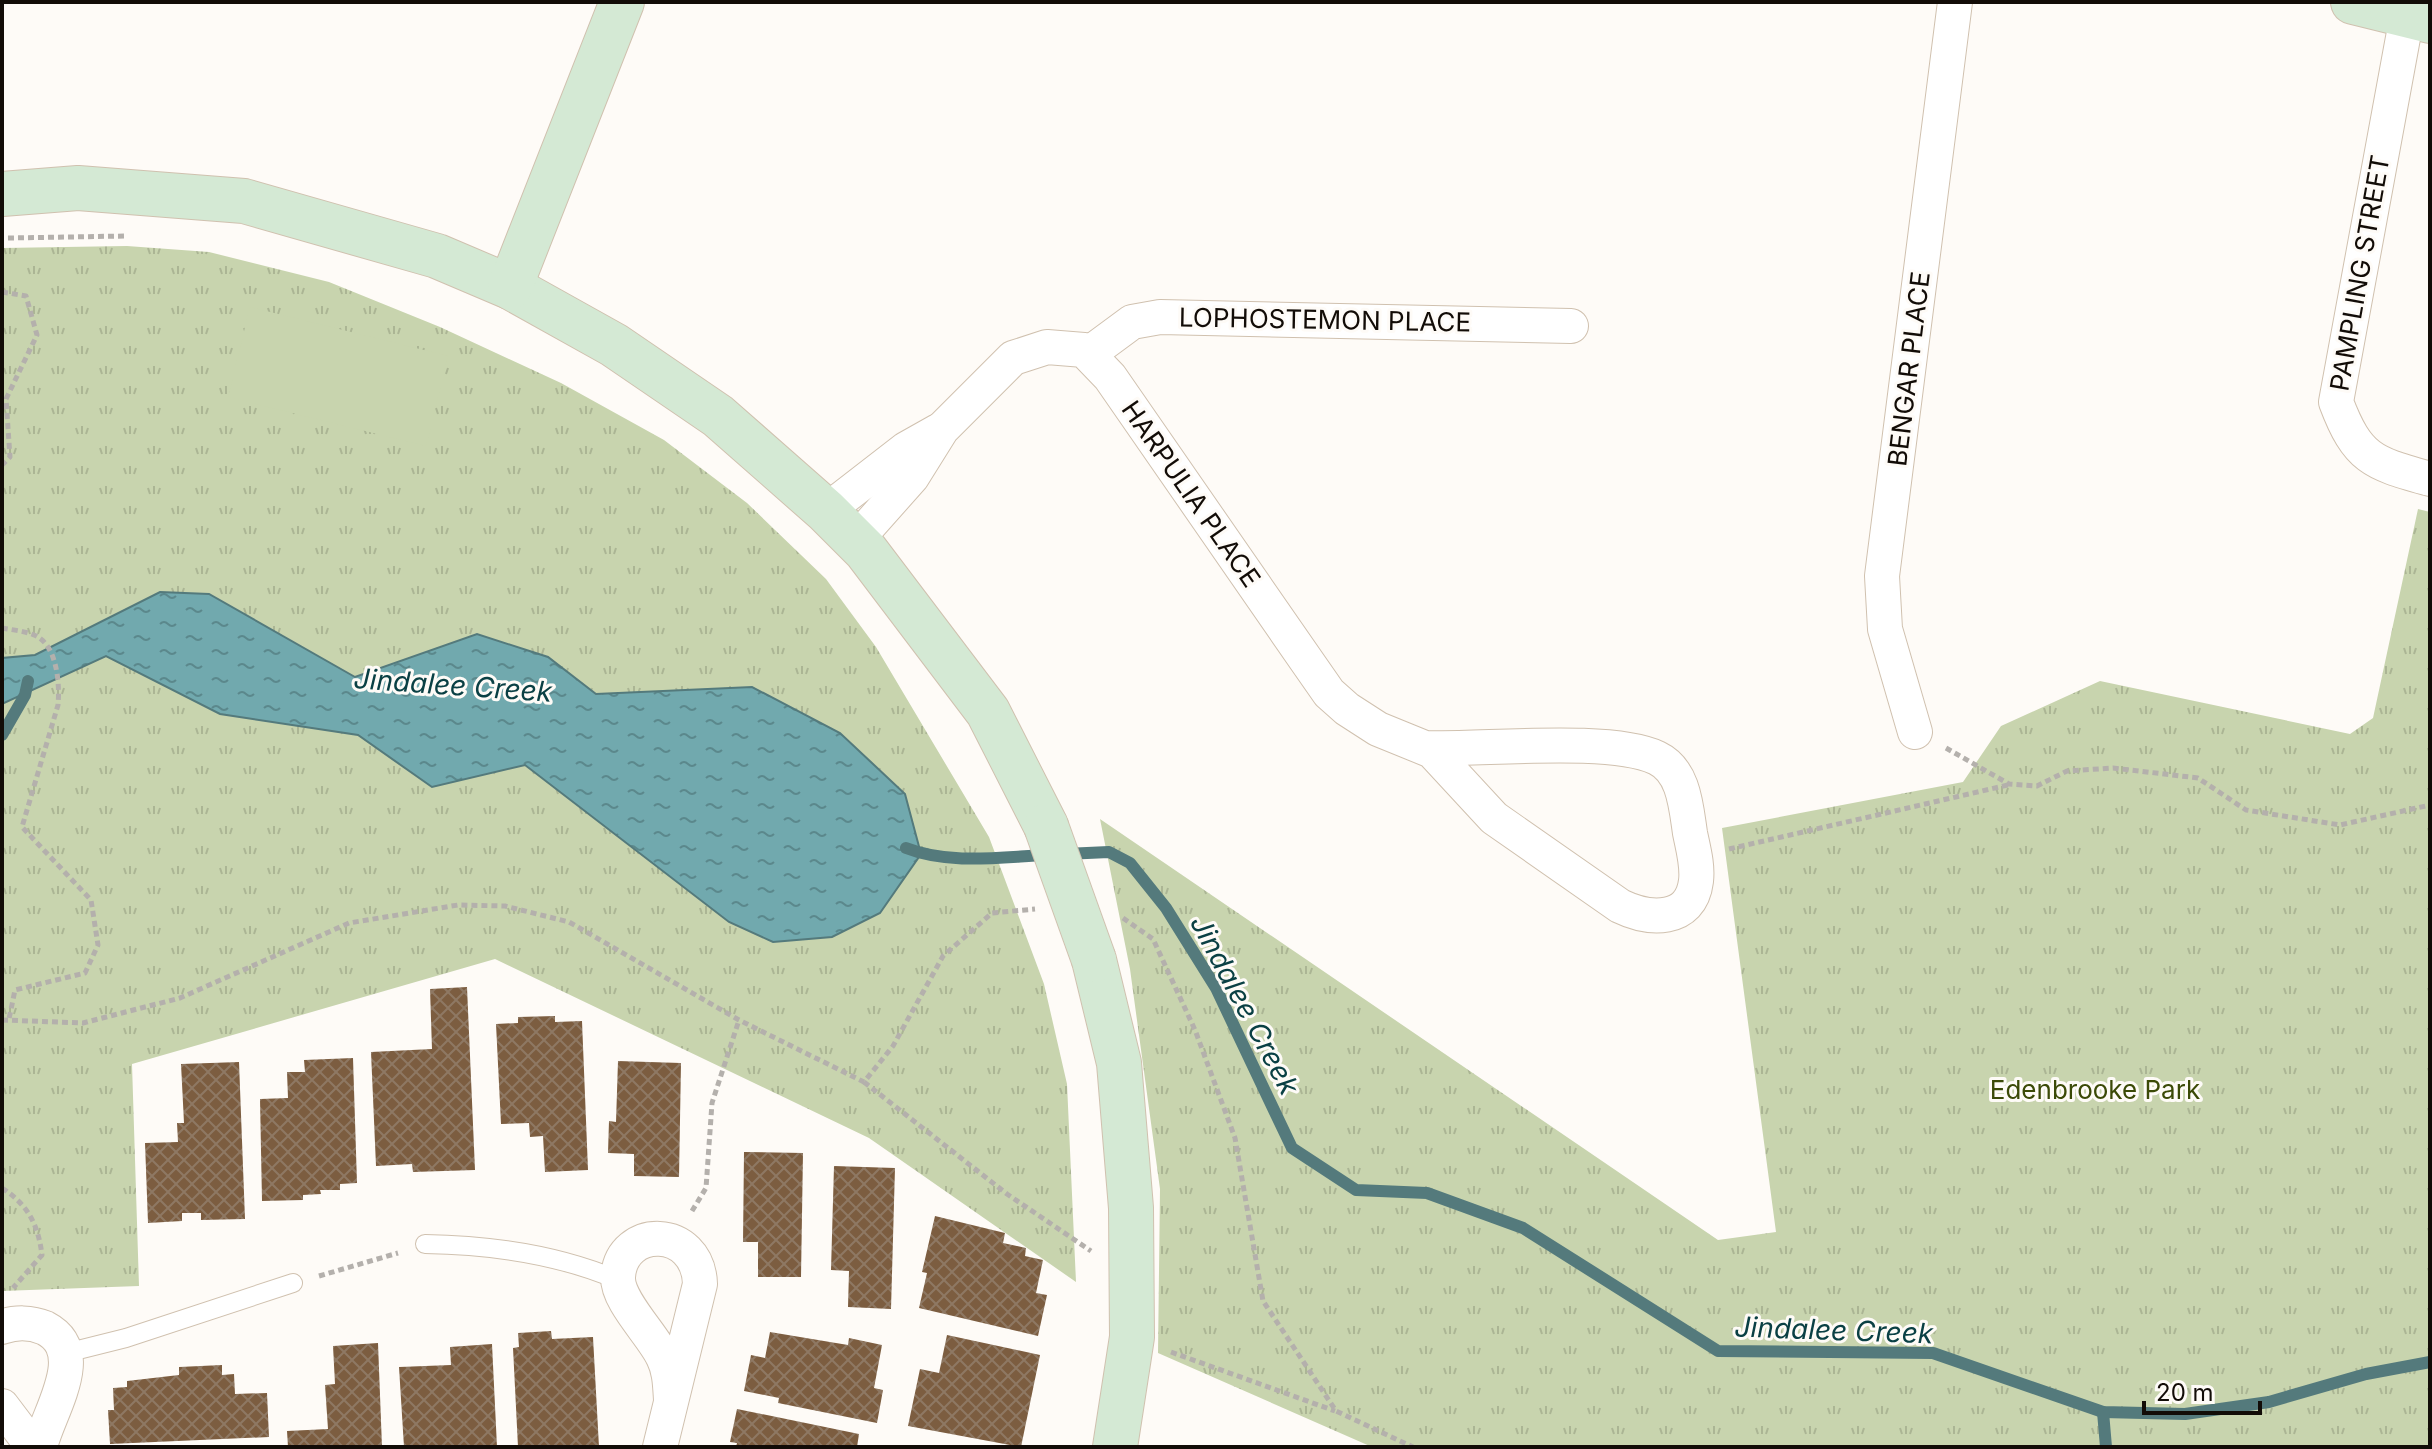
<svg xmlns="http://www.w3.org/2000/svg" width="2432" height="1449" font-family="Inter,sans-serif">
<style>
.park{fill:url(#park-tufts)}
.pitch{fill:#c8d4ae}
.water{fill:url(#water-ripples);stroke:#547a7c;stroke-width:2}
.lines{fill:none;stroke-linecap:round;stroke-linejoin:round}
.stream{stroke:#547a7c;stroke-width:12}
.building{fill:url(#building-cross-hatch)}
.lane-casing{stroke:#d0c1af;stroke-width:20}
.street-casing{stroke:#d0c1af;stroke-width:36}
.secondary-casing{stroke:#d0c1af;stroke-width:46}
.path{stroke:#b4b0ac;stroke-width:5;stroke-dasharray:6 4;stroke-linecap:butt}
.lane{stroke:#fff;stroke-width:18}
.street{stroke:#fff;stroke-width:34}
.secondary{stroke:#d4e9d4;stroke-width:44}
.secondary-bridge-casing{stroke:#d0c1af;stroke-width:46;stroke-linecap:butt}
.secondary-bridge{stroke:#d4e9d4;stroke-width:44}
.labels{text-anchor:middle;stroke-width:6;stroke-linejoin:round;paint-order:stroke}
.street-label{font-size:26px;fill:#120c07;stroke:#fefbf7}
.park-label{font-size:26px;fill:#3b4a07;stroke:#fefbf7}
.water-label{font-size:28px;font-style:italic;fill:#0a4044;stroke:#fefbf7}
</style>
<defs>
<pattern id="park-tufts" width="24" height="20" patternUnits="userSpaceOnUse" patternTransform="scale(2)"><rect width="24" height="20" fill="#c8d4ae"/><path d="M3 7l-1-3M5 7V3M7 7l1-3M15 17l-1-3M17 17v-4M19 17l1-3" fill="none" stroke="#abb594"/></pattern>
<pattern id="water-ripples" width="26" height="14" patternUnits="userSpaceOnUse" patternTransform="scale(2)"><rect width="26" height="14" fill="#71a9ae"/><path d="M2 4q2-2 4 0t4 0M15 11q2-2 4 0t4 0" fill="none" stroke="#5b888c"/></pattern>
<pattern id="building-cross-hatch" width="8" height="8" patternUnits="userSpaceOnUse" patternTransform="scale(2)"><rect width="8" height="8" fill="#7c5d40"/><path d="M0 0l8 8M0 8l8-8" fill="none" stroke="#8e7863"/></pattern>
</defs>
<rect width="100%" height="100%" fill="#fefbf7"/>
<g class="park">
<polygon points="127,246 209,252 329,282 440,327 561,383 664,440 747,503 826,579 876,647 989,837 1044,984 1067,1084 1076,1282 869,1138 495,959 132,1064 139,1286 2,1291 2,248"/>
<polygon points="2418,509 2430,512 2430,1447 1372,1447 1158,1353 1160,1189 1130,969 1100,819 1718,1240 1776,1232 1722,828 1963,782 2001,726 2100,681 2350,734 2373,718"/>
</g>
<polygon class="pitch" points="250,307 448,356 426,446 228,397"/>
<polygon class="water" points="160,592 209,594 355,677 477,634 548,657 596,694 752,687 840,733 905,794 921,854 880,913 832,937 773,942 729,922 525,765 432,787 358,735 220,714 106,656 2,704 2,658 35,655"/>
<g class="lines">
<g class="stream">
<polyline points="2,735 25,695 28,681"/>
<path d="M906,848c43,17 95,9 140,7"/>
<polyline points="1065,854 1109,852 1130,863 1166,908 1216,988 1292,1148 1356,1190 1427,1193 1523,1228 1718,1351 1933,1353 2103,1412 2185,1414 2269,1402 2366,1374 2430,1362"/>
<polyline points="2103,1412 2106,1447"/>
</g>
</g>
<g class="building">
<polygon points="467,987 475,1170 413,1172 412,1164 376,1166 371,1052 432,1049 430,989"/>
<polygon points="555,1016 555,1022 582,1021 588,1170 545,1172 543,1136 530,1137 529,1123 501,1124 496,1024 518,1023 518,1017"/>
<polygon points="353,1058 357,1183 340,1184 340,1190 320,1190 321,1194 303,1195 303,1200 262,1201 260,1099 288,1098 287,1072 305,1072 304,1060"/>
<polygon points="618,1061 681,1063 679,1177 634,1176 634,1154 608,1153 609,1121 616,1122"/>
<polygon points="239,1062 245,1219 201,1220 201,1213 182,1213 182,1221 148,1223 145,1143 178,1142 177,1123 184,1123 181,1064"/>
<polygon points="744,1152 803,1153 801,1277 758,1277 758,1242 743,1242"/>
<polygon points="834,1166 895,1168 891,1309 848,1307 849,1271 831,1270"/>
<polygon points="935,1216 1005,1233 1003,1243 1026,1248 1025,1256 1043,1260 1036,1293 1047,1295 1038,1336 919,1308 927,1273 922,1272"/>
<polygon points="551,1331 552,1339 593,1337 599,1447 518,1447 513,1348 519,1347 518,1333"/>
<polygon points="770,1332 848,1345 849,1338 882,1345 874,1388 883,1390 877,1423 778,1403 779,1398 744,1391 751,1355 765,1358"/>
<polygon points="947,1335 1040,1355 1021,1447 908,1426 920,1369 939,1373"/>
<polygon points="378,1343 382,1447 288,1447 287,1431 328,1429 325,1385 335,1384 333,1346"/>
<polygon points="492,1344 497,1447 404,1447 399,1367 451,1365 450,1347"/>
<polygon points="222,1365 222,1375 234,1374 235,1394 267,1393 269,1437 110,1444 108,1410 114,1410 113,1388 127,1387 127,1381 179,1375 179,1367"/>
<polygon points="737,1409 859,1434 857,1447 736,1447 737,1443 730,1442"/>
</g>
<g class="lines">
<g class="lane-casing">
<g id="lane">
<path d="M425,1244c67,1 132,10 193,36"/>
<polyline points="66,1353 126,1338 293,1283"/>
</g>
</g>
<g class="street-casing">
<g id="street">
<path d="M2407,16l-71,386c22,58 37,61 94,77"/>
<polyline points="1090,353 1132,322 1160,317 1571,326"/>
<polyline points="826,511 906,449 938,431"/>
<path d="M856,540l56,-63 30,-48 71,-71 34,-11 37,3 26,27 196,283 23,33 18,16 31,20 54,22 62,67 126,88c29,14 71,17 76,-25 2,-16 -3,-33 -6,-48 -4,-27 -6,-62 -33,-75 -47,-22 -174,-8 -231,-10"/>
<polyline points="1915,732 1885,629 1882,576 1955,2"/>
<path d="M2,1327c13,-5 29,-5 43,1 46,24 3,84 -5,119"/>
<polyline points="2,1406 33,1447"/>
<path d="M660,1447l40,-163c-2,-59 -79,-59 -82,-7 -1,24 35,58 45,80 7,14 7,28 8,43"/>
</g>
</g>
<g class="secondary-casing">
<g id="secondary">
<polyline points="2353,2 2430,21"/>
<polyline points="2,194 78,188 244,201 437,256 510,287 614,345 718,416 826,511 866,551 988,712 1046,826"/>
<polyline points="510,287 622,2"/>
<polyline points="1094,960 1119,1063 1131,1208 1132,1337 1115,1447"/>
</g>
</g>
<g class="path">
<polyline points="8,238 126,236"/>
<polyline points="2,292 26,296 37,335 6,399 10,457 2,465"/>
<path d="M2,628c10,2 23,3 32,7 23,9 26,48 24,70l-36,122 69,73 7,45 -13,28 -70,17 -6,29"/>
<polyline points="1946,748 2009,784 2037,786 2067,771 2113,768 2198,778 2246,810 2340,825 2430,805"/>
<polyline points="1729,849 2008,785"/>
<polyline points="1123,918 1153,939 1195,1030 1235,1138 1263,1301 1336,1411 1413,1447"/>
<polyline points="2,1020 83,1023 180,998 349,923 458,905 505,906 569,922 739,1020 864,1082 893,1046 943,956 992,913 1035,909"/>
<polyline points="864,1082 1007,1194 1091,1251"/>
<path d="M2,1188c26,17 36,36 40,67l-29,33"/>
<polyline points="692,1211 706,1188 712,1103 739,1020"/>
<polyline points="319,1276 398,1253"/>
<polyline points="1171,1352 1335,1411"/>
</g>
<use href="#lane" class="lane"/>
<use href="#street" class="street"/>
<use href="#secondary" class="secondary"/>
<g class="secondary-bridge-casing">
<polyline id="secondary-bridge" points="1046,826 1094,960"/>
</g>
<use href="#secondary-bridge" class="secondary-bridge"/>
</g>
<g class="labels">
<g class="street-label">
<text transform="translate(2360 273) rotate(-80)" y="9">PAMPLING STREET</text>
<text transform="translate(1325 320) rotate(1)" y="9">LOPHOSTEMON PLACE</text>
<text transform="translate(1909 369) rotate(-83)" y="9">BENGAR PLACE</text>
<text transform="translate(1191 494) rotate(55)" y="9">HARPULIA PLACE</text>
</g>
<g class="park-label">
<text x="2095" y="1099">Edenbrooke Park</text>
</g>
<g class="water-label">
<text transform="translate(453 685) rotate(4)" y="10">Jindalee Creek</text>
<text transform="translate(1245 1005) rotate(62)" y="10">Jindalee Creek</text>
<text transform="translate(1834 1330) rotate(2)" y="10">Jindalee Creek</text>
</g>
</g>
<rect width="2432" height="1449" fill="none" stroke="#120c07" stroke-width="8"/>
<path d="M2144 1401v12h116v-12" fill="none" stroke="#120c07" stroke-width="4"/>
<text x="2156" y="1401" font-size="24" fill="#120c07" stroke="#fefbf7" stroke-width="6" paint-order="stroke">20 m</text>
</svg>
